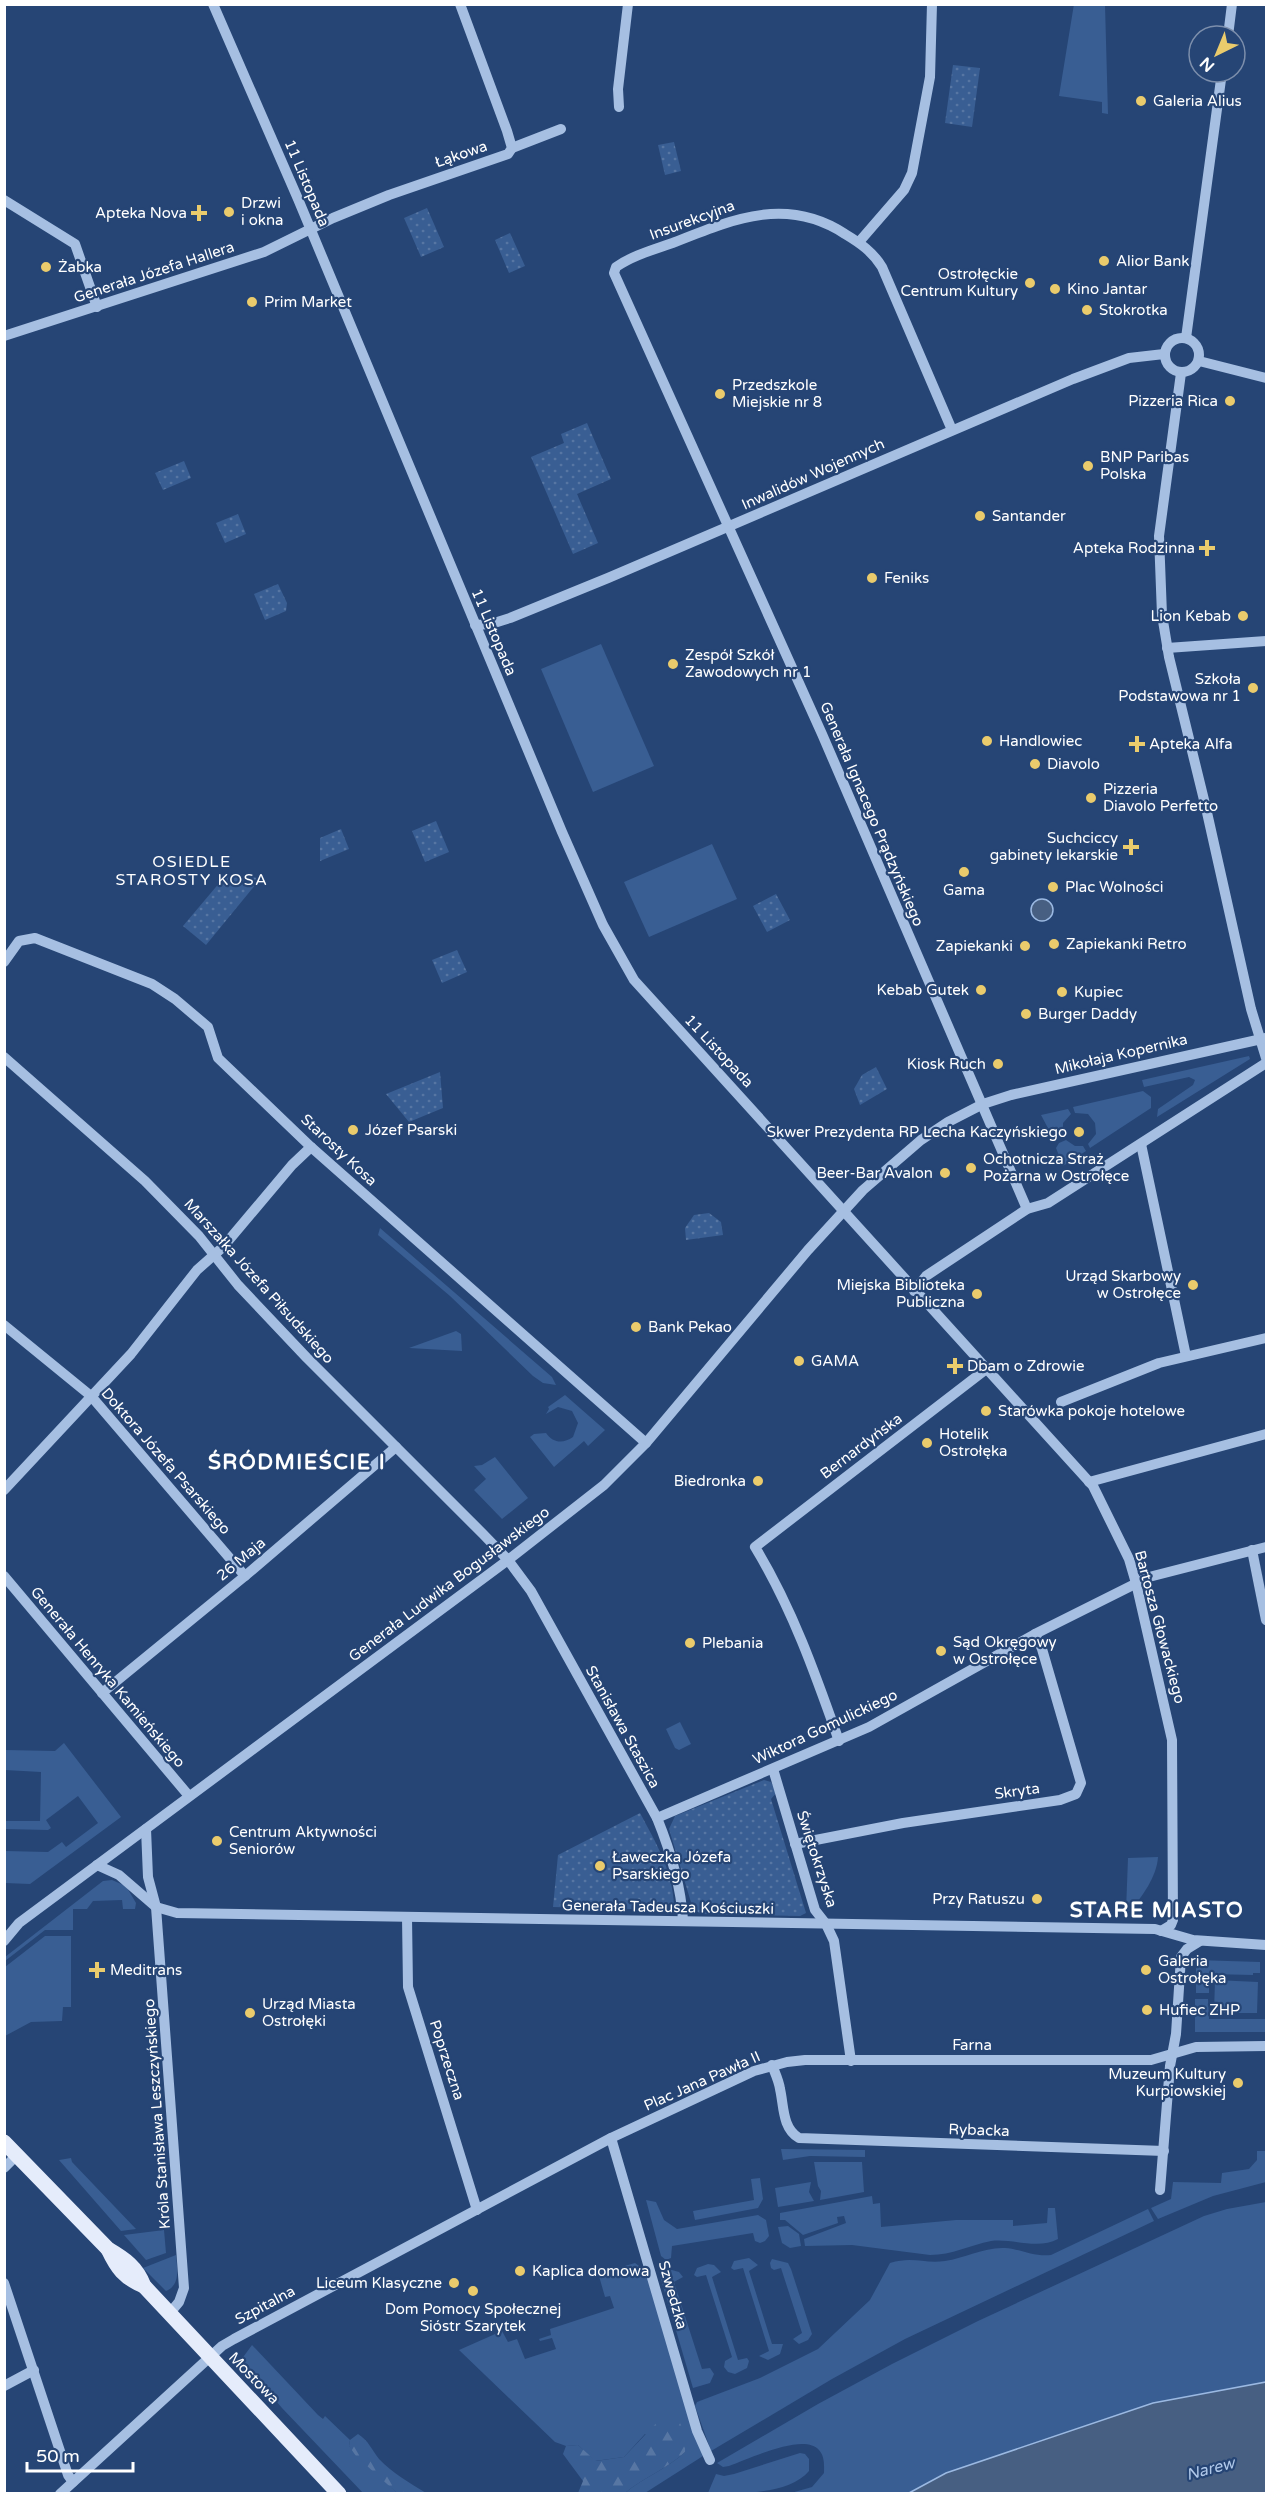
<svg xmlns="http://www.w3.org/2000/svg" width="1271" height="2498" font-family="'Varela Round',sans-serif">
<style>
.grass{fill:#395e93}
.forest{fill:url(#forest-firs)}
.park{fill:url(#park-dots)}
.water{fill:#475f82;stroke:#9bb9e2;stroke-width:1.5}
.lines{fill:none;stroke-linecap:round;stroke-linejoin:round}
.minor{stroke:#a6bfe2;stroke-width:10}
.major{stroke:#e5ecfb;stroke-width:15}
.poi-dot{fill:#eacb6c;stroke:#264575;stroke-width:2}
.labels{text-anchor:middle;stroke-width:4.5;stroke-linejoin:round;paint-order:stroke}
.poi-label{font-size:15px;fill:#fff;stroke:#264575;text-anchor:start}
.street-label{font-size:15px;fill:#fff;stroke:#264575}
.neighbourhood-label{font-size:16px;letter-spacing:1.5px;fill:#fff;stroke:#264575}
.water-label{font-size:16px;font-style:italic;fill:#b1c9ea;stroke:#264575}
.district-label{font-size:21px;font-weight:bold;letter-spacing:1.5px;fill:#fff;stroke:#264575}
</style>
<defs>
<pattern id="forest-firs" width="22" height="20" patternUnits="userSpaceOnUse" patternTransform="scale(1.5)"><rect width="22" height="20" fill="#395e93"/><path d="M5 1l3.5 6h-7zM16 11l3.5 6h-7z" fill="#5776a3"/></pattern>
<pattern id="park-dots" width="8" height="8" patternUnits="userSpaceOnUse" patternTransform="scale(1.5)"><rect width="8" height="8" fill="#395e93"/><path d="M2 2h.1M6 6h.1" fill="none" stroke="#5776a3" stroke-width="1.8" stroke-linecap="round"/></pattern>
</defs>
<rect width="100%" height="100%" fill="#264575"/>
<g class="grass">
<polygon points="1074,4 1105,5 1108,114 1102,113 1102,102 1059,96"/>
<polygon points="601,644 654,766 593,792 541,669"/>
<polygon points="712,844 737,899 649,937 624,882"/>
<polygon points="1249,1056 1250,1059 1157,1117 1158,1109 1193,1085 1195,1080 1189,1077 1144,1087 1142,1080"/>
<polygon points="1143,1091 1151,1097 1151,1108 1090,1148 1088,1144 1096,1134 1095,1123 1088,1114 1075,1113 1073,1107"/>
<polygon points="1068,1109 1071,1114 1063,1123 1063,1131 1050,1132 1041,1115"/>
<polygon points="1066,1140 1075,1146 1083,1146 1086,1151 1063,1166 1056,1148 1059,1143"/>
<polygon points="380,1228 552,1377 556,1385 543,1383 533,1376 450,1296 378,1235"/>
<polygon points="456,1331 461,1334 462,1351 409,1348"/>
<path d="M565,1395l40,35 -17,16 -4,-5 -30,26 -24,-30 4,-3 12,-1c7,10 17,11 27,4l5,-14 -6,-12 -14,-4 -12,7 3,-5 -1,-2z"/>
<polygon points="495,1457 528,1498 502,1519 474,1490 486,1479 474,1466 482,1465"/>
<polygon points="680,1722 691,1744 679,1750 675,1748 666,1729"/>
<polygon points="64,1743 121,1817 30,1884 5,1883 5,1851 48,1852 62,1842 66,1847 98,1823 78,1796 46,1820 51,1828 48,1830 5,1829 5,1821 40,1821 41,1772 5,1770 5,1750 55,1751"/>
<path d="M1158,1857c-1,19 -16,40 -28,54h-4l2,-53z"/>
<polygon points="112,1880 126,1886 136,1903 135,1909 123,1909 122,1900 93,1901 87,1909 73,1909 73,1930 45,1930 5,1961 5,1957 103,1881"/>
<polygon points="45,1936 71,1936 71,2007 63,2007 62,2021 31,2022 5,2036 5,1967"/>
<polygon points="1196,1960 1260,1962 1260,1973 1253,1973 1253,1975 1209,1974 1209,1993 1196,1993"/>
<polygon points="1215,1980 1258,1982 1257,2013 1214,2013"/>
<polygon points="1195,1999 1208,1999 1209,2019 1265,2019 1265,2032 1195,2032"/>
<polygon points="781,2149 865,2150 865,2157 810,2156 783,2160"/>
<polygon points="1257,2151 1266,2151 1266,2182 1213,2196 1158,2219 1151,2208 1171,2199 1173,2182 1221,2183 1222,2173 1249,2169 1257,2160"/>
<polygon points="71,2158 72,2162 136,2229 121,2231 59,2160"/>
<polygon points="814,2162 862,2162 864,2192 820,2200 821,2191 818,2186"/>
<polygon points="760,2178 763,2199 758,2208 695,2220 693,2211 754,2200 751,2179"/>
<polygon points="811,2182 809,2192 814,2201 778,2207 775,2188"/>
<path d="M872,2196l1,8 7,-1 1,24 75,-7h57v6l34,-3 1,-15h7l3,31c-20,11 -46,-1 -67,2 -21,4 -39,14 -61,14l-78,-10 -47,1 -1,-7 42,-16 -2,-7 -7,1 1,6 -35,12 -18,-15h-5v-7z"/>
<polygon points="646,2200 656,2202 664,2220 677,2229 758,2215 766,2220 769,2236 765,2241 760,2243 755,2241 753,2233 672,2246 671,2258 666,2260 661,2256"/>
<path d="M1266,2202v180l-113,21 -207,70 -37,20h-118l21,-6 12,-14c0,-8 1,-16 -5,-23 -15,-18 -70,9 -90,16l-6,1 -6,-4 101,-59 74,-40 86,-43 226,-105 23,-7z"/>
<path d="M1148,2209l6,12 -249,118 -73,40 -121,72 -16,-45 2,-4 63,-24 58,-29 52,-49 20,-37c23,-7 34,1 55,-2 20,-3 39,-14 60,-13 16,1 29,9 46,7z"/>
<polygon points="788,2226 799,2234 801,2246 790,2248 782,2243 778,2227"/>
<polygon points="164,2230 166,2253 146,2260 124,2235"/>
<path d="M176,2255c1,13 5,30 -10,36l-23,-23z"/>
<polygon points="749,2258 758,2265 749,2271 772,2344 783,2344 780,2354 768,2360 759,2356 769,2351 743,2268 734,2270 731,2268 734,2261"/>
<polygon points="772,2259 788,2263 791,2269 812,2334 808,2340 799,2344 793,2339 802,2333 781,2268 774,2270 771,2268 770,2263"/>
<path d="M635,2263l11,8 57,185 -58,37h-20c19,-16 42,-24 60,-41l-40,-18 -21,23 -29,4 -17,-16 -12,1 -11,-4 -96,-92 43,-19 6,11 9,-3 8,20 31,-10 -4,-11 -12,3 -1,-2 12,-4 -1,-6 64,-21 -4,-12 -5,1 -6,-21 2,-3z"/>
<polygon points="708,2264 714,2265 721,2272 712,2277 738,2360 747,2358 749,2361 747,2368 735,2374 728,2372 724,2367 725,2361 732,2357 706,2275 697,2277 694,2275 697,2268"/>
<polygon points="672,2270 679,2272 683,2277 674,2282 702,2369 710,2368 714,2374 710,2383 693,2388 660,2276 664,2271"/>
<polygon points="252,2345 318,2415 323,2419 325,2416 350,2440 349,2446 397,2493 363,2493 282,2408 241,2360"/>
<path d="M800,2453l5,1 4,5v12c-20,24 -72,23 -101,22l8,-19 8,2 10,-2z"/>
</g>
<g class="forest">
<path d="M674,2414c10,13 12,23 11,38 -18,17 -41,25 -60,41h-47l5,-12 -20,-27 3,-8 12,-1 18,16 28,-4 40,-42z"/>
<path d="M358,2434c11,7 13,15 21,25 13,14 31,24 47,34h-29l-41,-37 -7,-10 1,-6z"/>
</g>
<g class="park">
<polygon points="953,65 980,68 972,127 945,123"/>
<polygon points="674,142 681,171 665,175 658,145"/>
<polygon points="427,208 444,247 421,257 404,218"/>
<polygon points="510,233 525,266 509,273 495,240"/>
<polygon points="587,423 611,479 577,494 598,543 573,554 531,457 564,443 561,434"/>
<polygon points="184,461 191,478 163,490 155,473"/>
<polygon points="238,514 246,534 225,543 216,523"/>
<polygon points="278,584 287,603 286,611 265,620 254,594"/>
<polygon points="436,821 449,852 425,862 412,831"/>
<polygon points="341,829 349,849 320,861 320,838"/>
<polygon points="226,875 261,878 206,945 183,926"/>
<polygon points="776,894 790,920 767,932 753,906"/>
<polygon points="457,950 467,972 442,983 432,960"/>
<polygon points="876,1067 887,1089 860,1105 854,1089 862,1075"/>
<polygon points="440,1072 443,1108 409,1122 386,1094"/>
<polygon points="709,1213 721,1222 723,1235 686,1240 685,1228 694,1215"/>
<polygon points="764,1780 771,1782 777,1792 771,1799 806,1913 800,1916 701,1914 693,1909 669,1829 675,1816"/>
<path d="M640,1813c16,30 33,58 34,93l-4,4 -117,-3 5,-52z"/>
</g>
<g class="water">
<circle cx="1042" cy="910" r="11"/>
<polygon points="1266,2382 1266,2493 909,2493 946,2473 1153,2403"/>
</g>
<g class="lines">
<g class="minor">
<polyline points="213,4 298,199 562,832 603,925 634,980 1093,1486 1129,1559 1136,1583 1172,1740 1173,1920 1171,1925 1161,1931"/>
<polyline points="1228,36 1232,4"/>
<polyline points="619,107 618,89 628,4"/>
<polyline points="512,148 561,129"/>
<polyline points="4,200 75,244 97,307"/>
<polyline points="859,242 904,190 912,173 930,77 932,4"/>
<polyline points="4,336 264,252 333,218 389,195 508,154 512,148 507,131 460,4"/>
<circle cx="1182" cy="355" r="17"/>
<polyline points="1186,338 1222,72"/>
<polyline points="1199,361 1266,378"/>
<polyline points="1181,373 1159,536 1162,615 1169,657 1206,808 1251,1009 1266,1058"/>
<path d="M952,430l-70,-163c-9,-15 -22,-24 -37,-33 -58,-38 -112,-15 -170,8 -19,7 -42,13 -59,25l-2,6 208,461 205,475"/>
<polyline points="475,625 491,624 510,618 608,578 1073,379 1129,358 1164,354"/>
<polyline points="1167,648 1266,641"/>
<polyline points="4,962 19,941 35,938 152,984 175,999 208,1027 218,1058 311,1147 646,1443"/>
<path d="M4,1057l141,124 54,55 39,49 69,73 176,176 25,26 23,31 126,227c13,32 24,68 26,102"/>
<polyline points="1141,1144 1186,1356"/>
<polyline points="914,1291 926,1276 1027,1209 1048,1203 1266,1063"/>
<polyline points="4,1325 91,1396 245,1576"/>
<polyline points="1061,1402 1159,1363 1266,1338"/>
<polyline points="1089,1482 1266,1434"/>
<polyline points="4,1490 131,1354 197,1270 223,1247 292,1165 311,1147"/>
<polyline points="1252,1550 1266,1620"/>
<polyline points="4,1576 189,1796"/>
<polyline points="102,1693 245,1576 396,1447"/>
<path d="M839,1741c-24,-68 -47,-133 -84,-194l230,-177"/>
<polyline points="773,1769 815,1910 826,1924 834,1941 851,2061"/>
<polyline points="657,1818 869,1727 1035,1634 1149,1577 1266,1547"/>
<polyline points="146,1829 148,1877 156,1907 184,2288 179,2302 169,2314"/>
<polyline points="795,1844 903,1823 1060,1800 1076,1794 1081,1783 1042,1649 1035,1634"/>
<polyline points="97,1865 119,1875 156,1907 177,1913 1155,1929 1193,1940 1266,1945"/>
<polyline points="407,1917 408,1987 477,2210"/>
<polyline points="4,1941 19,1923 508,1560 604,1485 646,1443 808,1250 863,1190 921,1140 948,1122 983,1104 1011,1095 1266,1038"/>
<path d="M772,2065c3,8 7,16 8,24 4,17 2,39 19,49l365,13"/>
<polyline points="611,2138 697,2431 710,2460"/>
<polyline points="4,2168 17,2155"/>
<polyline points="1160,2190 1170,2066 1176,2034 1181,1957 1187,1949 1200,1941"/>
<polyline points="4,2283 68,2475 73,2482"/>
<polyline points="4,2386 34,2370"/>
<polyline points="60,2494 222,2346 234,2339 611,2138 754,2071 787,2062 805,2060 1151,2060 1196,2047 1266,2046"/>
</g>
<g class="major">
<path d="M4,2142l104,107c17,10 29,18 36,37l195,208"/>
<path d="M108,2249c9,19 16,29 36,37"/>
</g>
</g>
<g class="poi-dot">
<circle cx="1141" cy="101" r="6"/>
<circle cx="229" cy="212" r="6"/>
<path d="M196 204h6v6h6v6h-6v6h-6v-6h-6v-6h6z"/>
<circle cx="1104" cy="261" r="6"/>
<circle cx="46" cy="267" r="6"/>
<circle cx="1030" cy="283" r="6"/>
<circle cx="1055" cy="289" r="6"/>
<circle cx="252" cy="302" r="6"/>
<circle cx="1087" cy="310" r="6"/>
<circle cx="720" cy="394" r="6"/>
<circle cx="1230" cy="401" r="6"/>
<circle cx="1088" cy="466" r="6"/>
<circle cx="980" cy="516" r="6"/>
<path d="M1204 539h6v6h6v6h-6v6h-6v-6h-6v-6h6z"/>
<circle cx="872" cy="578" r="6"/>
<circle cx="1243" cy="616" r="6"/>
<circle cx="673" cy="664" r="6"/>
<circle cx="1253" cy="688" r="6"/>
<circle cx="987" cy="741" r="6"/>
<path d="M1134 735h6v6h6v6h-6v6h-6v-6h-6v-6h6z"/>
<circle cx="1035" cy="764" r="6"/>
<circle cx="1091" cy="798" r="6"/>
<path d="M1128 838h6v6h6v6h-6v6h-6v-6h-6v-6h6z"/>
<circle cx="964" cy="872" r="6"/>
<circle cx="1053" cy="887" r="6"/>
<circle cx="1054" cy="944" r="6"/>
<circle cx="1025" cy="946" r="6"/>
<circle cx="981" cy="990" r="6"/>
<circle cx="1062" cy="992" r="6"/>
<circle cx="1026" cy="1014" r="6"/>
<circle cx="998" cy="1064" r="6"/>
<circle cx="353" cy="1130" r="6"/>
<circle cx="1079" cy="1132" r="6"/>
<circle cx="971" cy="1168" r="6"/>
<circle cx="945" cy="1173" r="6"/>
<circle cx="1193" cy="1285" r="6"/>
<circle cx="977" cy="1294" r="6"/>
<circle cx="636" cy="1327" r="6"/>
<circle cx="799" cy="1361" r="6"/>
<path d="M952 1357h6v6h6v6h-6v6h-6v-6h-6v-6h6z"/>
<circle cx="986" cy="1411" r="6"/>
<circle cx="927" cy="1443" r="6"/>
<circle cx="758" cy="1481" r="6"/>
<circle cx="690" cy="1643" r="6"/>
<circle cx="941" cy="1651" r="6"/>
<circle cx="217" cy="1841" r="6"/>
<circle cx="600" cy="1866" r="6"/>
<circle cx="1037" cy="1899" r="6"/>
<path d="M94 1961h6v6h6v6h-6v6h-6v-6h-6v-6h6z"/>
<circle cx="1146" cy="1970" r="6"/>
<circle cx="1147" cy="2010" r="6"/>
<circle cx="250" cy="2013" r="6"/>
<circle cx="1238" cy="2083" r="6"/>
<circle cx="520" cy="2271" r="6"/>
<circle cx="454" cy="2283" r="6"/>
<circle cx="473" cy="2291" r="6"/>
</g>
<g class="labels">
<g class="poi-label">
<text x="1153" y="106">Galeria Alius</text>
<text x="241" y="208">Drzwi<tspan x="241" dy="17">i okna</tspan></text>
<text x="187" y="218" text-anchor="end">Apteka Nova</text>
<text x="1116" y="266">Alior Bank</text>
<text x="58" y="272">Żabka</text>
<text x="1018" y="279" text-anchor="end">Ostrołęckie<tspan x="1018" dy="17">Centrum Kultury</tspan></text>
<text x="1067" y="294">Kino Jantar</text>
<text x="264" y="307">Prim Market</text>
<text x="1099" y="315">Stokrotka</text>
<text x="732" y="390">Przedszkole<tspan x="732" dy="17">Miejskie nr 8</tspan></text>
<text x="1218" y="406" text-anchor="end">Pizzeria Rica</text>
<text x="1100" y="462">BNP Paribas<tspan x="1100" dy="17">Polska</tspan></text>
<text x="992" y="521">Santander</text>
<text x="1195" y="553" text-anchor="end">Apteka Rodzinna</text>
<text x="884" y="583">Feniks</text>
<text x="1231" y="621" text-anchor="end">Lion Kebab</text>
<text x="685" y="660">Zespół Szkół<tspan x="685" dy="17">Zawodowych nr 1</tspan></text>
<text x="1241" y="684" text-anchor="end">Szkoła<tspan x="1241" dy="17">Podstawowa nr 1</tspan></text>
<text x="999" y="746">Handlowiec</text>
<text x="1149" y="749">Apteka Alfa</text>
<text x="1047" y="769">Diavolo</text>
<text x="1103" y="794">Pizzeria<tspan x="1103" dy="17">Diavolo Perfetto</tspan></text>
<text x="1118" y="843" text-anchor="end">Suchciccy<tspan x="1118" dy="17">gabinety lekarskie</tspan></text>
<text x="1065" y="892">Plac Wolności</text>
<text x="964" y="895" text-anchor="middle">Gama</text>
<text x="1066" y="949">Zapiekanki Retro</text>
<text x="1013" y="951" text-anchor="end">Zapiekanki</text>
<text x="969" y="995" text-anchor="end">Kebab Gutek</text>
<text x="1074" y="997">Kupiec</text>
<text x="1038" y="1019">Burger Daddy</text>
<text x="986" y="1069" text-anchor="end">Kiosk Ruch</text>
<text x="365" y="1135">Józef Psarski</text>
<text x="1067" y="1137" text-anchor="end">Skwer Prezydenta RP Lecha Kaczyńskiego</text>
<text x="983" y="1164">Ochotnicza Straż<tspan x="983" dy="17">Pożarna w Ostrołęce</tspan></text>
<text x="933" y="1178" text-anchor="end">Beer-Bar Avalon</text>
<text x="1181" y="1281" text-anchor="end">Urząd Skarbowy<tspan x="1181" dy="17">w Ostrołęce</tspan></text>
<text x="965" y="1290" text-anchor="end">Miejska Biblioteka<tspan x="965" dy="17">Publiczna</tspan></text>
<text x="648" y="1332">Bank Pekao</text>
<text x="811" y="1366">GAMA</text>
<text x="967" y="1371">Dbam o Zdrowie</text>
<text x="998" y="1416">Starówka pokoje hotelowe</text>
<text x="939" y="1439">Hotelik<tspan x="939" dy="17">Ostrołęka</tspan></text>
<text x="746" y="1486" text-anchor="end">Biedronka</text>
<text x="953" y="1647">Sąd Okręgowy<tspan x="953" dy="17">w Ostrołęce</tspan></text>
<text x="702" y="1648">Plebania</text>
<text x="229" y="1837">Centrum Aktywności<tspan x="229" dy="17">Seniorów</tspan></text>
<text x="612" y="1862">Ławeczka Józefa<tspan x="612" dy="17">Psarskiego</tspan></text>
<text x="1025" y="1904" text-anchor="end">Przy Ratuszu</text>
<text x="1158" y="1966">Galeria<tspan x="1158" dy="17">Ostrołęka</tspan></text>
<text x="110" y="1975">Meditrans</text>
<text x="262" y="2009">Urząd Miasta<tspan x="262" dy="17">Ostrołęki</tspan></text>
<text x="1159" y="2015">Hufiec ZHP</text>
<text x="1226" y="2079" text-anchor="end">Muzeum Kultury<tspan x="1226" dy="17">Kurpiowskiej</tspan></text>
<text x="532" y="2276">Kaplica domowa</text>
<text x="442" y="2288" text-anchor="end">Liceum Klasyczne</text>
<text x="473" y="2314" text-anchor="middle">Dom Pomocy Społecznej<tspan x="473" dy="17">Sióstr Szarytek</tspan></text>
</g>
<g class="street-label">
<text transform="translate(461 154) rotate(-19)" y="5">Łąkowa</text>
<text transform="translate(307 183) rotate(67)" y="5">11 Listopada</text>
<text transform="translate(692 220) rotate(-20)" y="5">Insurekcyjna</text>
<text transform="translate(154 272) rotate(-18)" y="5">Generała Józefa Hallera</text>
<text transform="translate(813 474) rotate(-24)" y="5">Inwalidów Wojennych</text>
<text transform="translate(494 632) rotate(67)" y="5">11 Listopada</text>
<text transform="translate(872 814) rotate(67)" y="5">Generała Ignacego Prądzyńskiego</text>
<text transform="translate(719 1051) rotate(47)" y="5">11 Listopada</text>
<text transform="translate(1121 1054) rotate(-13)" y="5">Mikołaja Kopernika</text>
<text transform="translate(339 1150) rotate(43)" y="5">Starosty Kosa</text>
<text transform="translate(259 1281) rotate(48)" y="5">Marszałka Józefa Piłsudskiego</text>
<text transform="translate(861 1446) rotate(-37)" y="5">Bernardyńska</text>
<text transform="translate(166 1461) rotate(49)" y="5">Doktora Józefa Psarskiego</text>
<text transform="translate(241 1559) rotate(-40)" y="5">26 Maja</text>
<text transform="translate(449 1584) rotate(-37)" y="5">Generała Ludwika Bogusławskiego</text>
<text transform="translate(1160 1627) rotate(75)" y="5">Bartosza Głowackiego</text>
<text transform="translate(108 1677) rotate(50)" y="5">Generała Henryka Kamieńskiego</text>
<text transform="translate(623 1727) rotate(61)" y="5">Stanisława Staszica</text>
<text transform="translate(825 1727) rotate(-25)" y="5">Wiktora Gomulickiego</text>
<text transform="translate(1017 1791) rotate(-8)" y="5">Skryta</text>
<text transform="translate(817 1859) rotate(72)" y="5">Świętokrzyska</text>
<text transform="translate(668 1907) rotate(1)" y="5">Generała Tadeusza Kościuszki</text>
<text x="972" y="2050">Farna</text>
<text transform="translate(447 2060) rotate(72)" y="5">Poprzeczna</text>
<text transform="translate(702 2081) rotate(-24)" y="5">Plac Jana Pawła II</text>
<text transform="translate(157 2114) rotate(-94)" y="5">Króla Stanisława Leszczyńskiego</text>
<text transform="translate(979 2130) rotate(2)" y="5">Rybacka</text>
<text transform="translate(673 2295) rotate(74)" y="5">Szwedzka</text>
<text transform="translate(265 2305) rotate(-28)" y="5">Szpitalna</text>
<text transform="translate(254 2378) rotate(46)" y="5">Mostowa</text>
</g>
<g class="neighbourhood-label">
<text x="192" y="867">OSIEDLE<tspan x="192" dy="18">STAROSTY KOSA</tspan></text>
</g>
<g class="water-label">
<text transform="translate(1210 2468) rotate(-15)" y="6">Narew</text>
</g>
<g class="district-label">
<text x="297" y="1469">ŚRÓDMIEŚCIE I</text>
<text x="1157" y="1917">STARE MIASTO</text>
</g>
</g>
<rect width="1271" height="2498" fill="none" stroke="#ffffff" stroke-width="12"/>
<g transform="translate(1217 54) rotate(223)"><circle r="28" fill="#264575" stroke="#7d8fac" stroke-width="1.5"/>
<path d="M0-4.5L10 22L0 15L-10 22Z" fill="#eacb6c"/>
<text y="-9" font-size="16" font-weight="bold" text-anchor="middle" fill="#ffffff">N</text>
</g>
<path d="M27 2462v9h106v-9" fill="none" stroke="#ffffff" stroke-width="3"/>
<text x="36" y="2462" font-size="18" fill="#ffffff" stroke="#264575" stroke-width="4.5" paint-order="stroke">50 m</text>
</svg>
